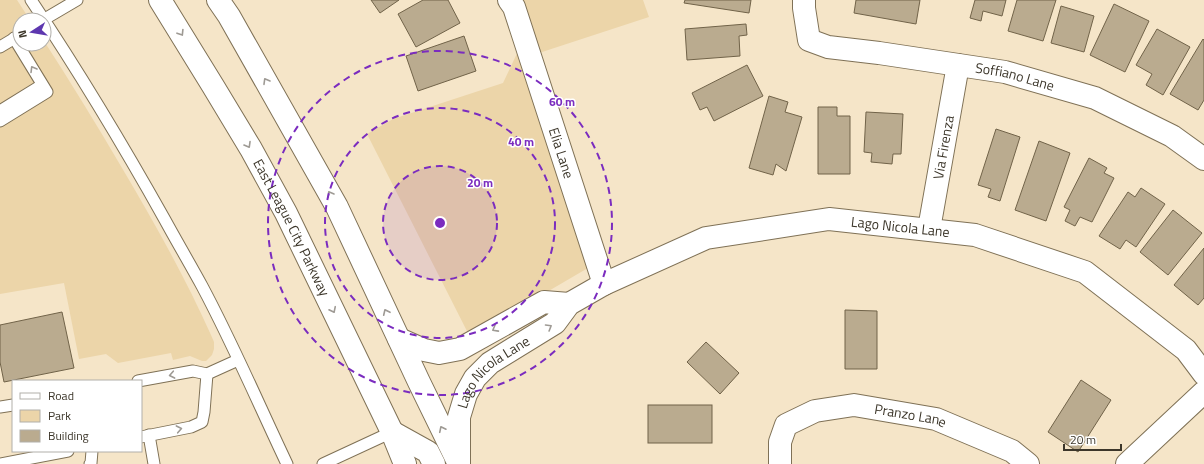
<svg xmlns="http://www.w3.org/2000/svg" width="1204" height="464" font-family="'Titillium Web',sans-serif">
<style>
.green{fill:#ecd5a9}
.building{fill:#baab8f;stroke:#716349}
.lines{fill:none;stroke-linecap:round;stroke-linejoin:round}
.service-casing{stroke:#7f7156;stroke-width:13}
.minor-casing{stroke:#7f7156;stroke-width:24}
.primary-casing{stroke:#7f7156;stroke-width:24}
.service{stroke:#fff;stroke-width:11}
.minor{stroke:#fff;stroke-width:22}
.primary{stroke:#fff;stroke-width:22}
.oneway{stroke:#9e9a94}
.ring{fill:none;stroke:#7b2cbf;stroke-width:2;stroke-dasharray:7 5}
.labels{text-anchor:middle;stroke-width:3;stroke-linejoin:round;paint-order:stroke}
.street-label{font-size:14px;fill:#3c362a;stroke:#fff}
.centre{fill:#7b2cbf;stroke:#fff;stroke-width:2}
.ring-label{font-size:12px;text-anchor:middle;font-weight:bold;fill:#7b2cbf;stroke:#fff;stroke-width:3;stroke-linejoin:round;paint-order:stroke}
</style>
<rect width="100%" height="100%" fill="#f5e5c8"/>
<g class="green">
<path d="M0,0h17l13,20h-10v24h24v-3c27,42 53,84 78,127 32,54 63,109 89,167l3,7v7l-2,6 -6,6h-4l-12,-5 -17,4 -2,-7 -53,10 -12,-9 -27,5 -15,-76 -64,11z"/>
<polygon points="516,0 643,0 649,17 536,54 605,258 470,337 367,134 393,119 503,83 528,30"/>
</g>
<g class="building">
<polygon points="371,0 399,0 380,13"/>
<polygon points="423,0 448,0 460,23 416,47 398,14"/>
<polygon points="685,0 751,0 749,13 684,3"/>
<polygon points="856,0 920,0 916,24 854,13"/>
<polygon points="975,0 1006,0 1002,16 983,11 981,21 970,18"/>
<polygon points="1017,0 1056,0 1043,41 1008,31"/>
<polygon points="1114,4 1149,21 1125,72 1090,55"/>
<polygon points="1061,6 1094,16 1084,52 1051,43"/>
<polygon points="746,24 747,35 739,36 740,56 687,60 685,29"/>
<polygon points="1157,29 1190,47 1163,95 1146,85 1152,74 1136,65"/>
<polygon points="464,36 476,71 418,91 406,56"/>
<polygon points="1203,39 1204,40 1204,100 1198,110 1170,94"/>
<polygon points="747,65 763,96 714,121 707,107 700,110 692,93"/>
<polygon points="769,96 788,102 785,112 802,117 786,171 776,164 773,175 749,168"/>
<polygon points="818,107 837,107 837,116 850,116 850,174 818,174"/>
<polygon points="866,112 903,114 901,154 893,154 892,164 871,162 872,153 864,152"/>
<polygon points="996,129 1020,137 1000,201 988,197 991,189 978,185"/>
<polygon points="1039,141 1070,153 1046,221 1015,210"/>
<polygon points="1089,158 1107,168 1104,173 1114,178 1092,222 1080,217 1075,226 1065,221 1070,210 1064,207"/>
<polygon points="1141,188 1165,204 1136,247 1126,240 1120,249 1099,236 1128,192 1135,197"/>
<polygon points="1173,210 1202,233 1168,275 1140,252"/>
<polygon points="1204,248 1204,298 1198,305 1174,285"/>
<polygon points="845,310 877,311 877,369 845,369"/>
<polygon points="62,312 74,368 4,382 0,362 0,325"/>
<polygon points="706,342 739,373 720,394 687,362"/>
<polygon points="1081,380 1111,400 1078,452 1048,432"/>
<rect x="648" y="405" width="64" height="38"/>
</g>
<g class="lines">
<g class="service-casing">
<g id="service">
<path d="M31,0c48,72 92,145 134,220 12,22 25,44 37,66 31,58 57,119 85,178"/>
<polyline points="43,20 77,0"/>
<polyline points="0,47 20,35"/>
<polyline points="0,111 42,85"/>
<polyline points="0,121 47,92 14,38"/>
<polyline points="138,381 193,371 207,374 238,360"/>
<polyline points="0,407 13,405"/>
<polyline points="149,435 154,464"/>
<polyline points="141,437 191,427 202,422 204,412 207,374"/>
<polyline points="1,464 68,451"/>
<polyline points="90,464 91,463 92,451"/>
<polyline points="323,464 392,432"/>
</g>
</g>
<g class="minor-casing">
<g id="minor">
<path id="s1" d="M509,0l5,7 90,277"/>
<path id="s2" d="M804,0v8l5,32 19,7 51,6 126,19 90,26 77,38 32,23"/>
<path id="s3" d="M929,229l29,-164"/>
<polyline points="399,339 424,350 439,353 460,349 544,302 569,304"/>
<path id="s4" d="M459,463v-46l7,-23 9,-16 15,-15 65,-40 14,-19 35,-20 102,-46 123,-19 146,16 110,37 101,78 18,24"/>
<path id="s5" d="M780,464v-22l6,-17 29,-14 39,-6 82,14 76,32 16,13"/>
<polyline points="1127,464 1204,392"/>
</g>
</g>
<g class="primary-casing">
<g id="primary">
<path id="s6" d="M160,0l53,86 38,63 35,64 106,219 13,32"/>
<polyline points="218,0 229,16 337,207 419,382 459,464"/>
<polyline points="392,432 428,452 434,464"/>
</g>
</g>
<use href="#service" class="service"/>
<use href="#minor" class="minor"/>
<use href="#primary" class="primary"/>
</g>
<defs><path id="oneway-chevron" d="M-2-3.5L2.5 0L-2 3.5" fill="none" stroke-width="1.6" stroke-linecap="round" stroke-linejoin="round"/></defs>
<g class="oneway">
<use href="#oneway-chevron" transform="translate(181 33) rotate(58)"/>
<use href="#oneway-chevron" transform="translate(33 69) rotate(-121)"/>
<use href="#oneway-chevron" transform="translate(266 81) rotate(-120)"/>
<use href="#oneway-chevron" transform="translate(248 145) rotate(60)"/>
<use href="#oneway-chevron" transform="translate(330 194) rotate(-120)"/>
<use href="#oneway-chevron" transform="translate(333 310) rotate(64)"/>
<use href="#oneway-chevron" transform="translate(386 312) rotate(-115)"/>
<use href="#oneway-chevron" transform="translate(549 327) rotate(-31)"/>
<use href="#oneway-chevron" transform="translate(495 329) rotate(151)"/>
<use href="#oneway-chevron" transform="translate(172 375) rotate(169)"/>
<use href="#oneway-chevron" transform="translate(179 429) rotate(-11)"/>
<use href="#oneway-chevron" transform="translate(442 429) rotate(-116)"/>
</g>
<circle cx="440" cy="223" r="57" fill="#7b2cbf" fill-opacity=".12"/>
<g class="ring">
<circle cx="440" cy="223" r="57"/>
<circle cx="440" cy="223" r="115"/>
<circle cx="440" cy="223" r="172"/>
</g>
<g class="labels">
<g class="street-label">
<text dy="5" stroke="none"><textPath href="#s2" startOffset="250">Soffiano Lane</textPath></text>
<text dy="5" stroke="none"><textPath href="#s3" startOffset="83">Via Firenza</textPath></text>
<text dy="5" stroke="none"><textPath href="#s1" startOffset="162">Elia Lane</textPath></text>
<text dy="5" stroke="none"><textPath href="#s4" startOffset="558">Lago Nicola Lane</textPath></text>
<text dy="5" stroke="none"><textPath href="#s6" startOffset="263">East League City Parkway</textPath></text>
<text dy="5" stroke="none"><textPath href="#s4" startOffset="105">Lago Nicola Lane</textPath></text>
<text dy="5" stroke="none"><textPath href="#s5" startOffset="169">Pranzo Lane</textPath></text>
</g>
</g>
<circle cx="440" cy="223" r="6" class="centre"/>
<g class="ring-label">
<text x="562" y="106">60 m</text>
<text x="521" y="146">40 m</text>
<text x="480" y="187">20 m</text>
</g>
<rect x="12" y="380" width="130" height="72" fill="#ffffff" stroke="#b1afaa"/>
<rect x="20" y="393" width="20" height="6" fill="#ffffff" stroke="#b1afaa"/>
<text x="48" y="400" font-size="12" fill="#3c362a">Road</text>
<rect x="20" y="410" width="20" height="12" fill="#ecd5a9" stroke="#b1afaa"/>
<text x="48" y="420" font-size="12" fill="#3c362a">Park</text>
<rect x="20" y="430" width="20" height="12" fill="#baab8f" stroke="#b1afaa"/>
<text x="48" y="440" font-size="12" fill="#3c362a">Building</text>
<g transform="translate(32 32) rotate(258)"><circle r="19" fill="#ffffff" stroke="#b1afaa"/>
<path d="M0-3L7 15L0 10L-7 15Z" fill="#5d37af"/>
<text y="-6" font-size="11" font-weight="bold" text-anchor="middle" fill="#3c362a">N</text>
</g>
<path d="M1064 444v6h57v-6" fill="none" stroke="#3c362a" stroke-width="2"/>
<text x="1070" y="444" font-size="12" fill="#3c362a" stroke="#ffffff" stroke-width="3" paint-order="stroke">20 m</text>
</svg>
